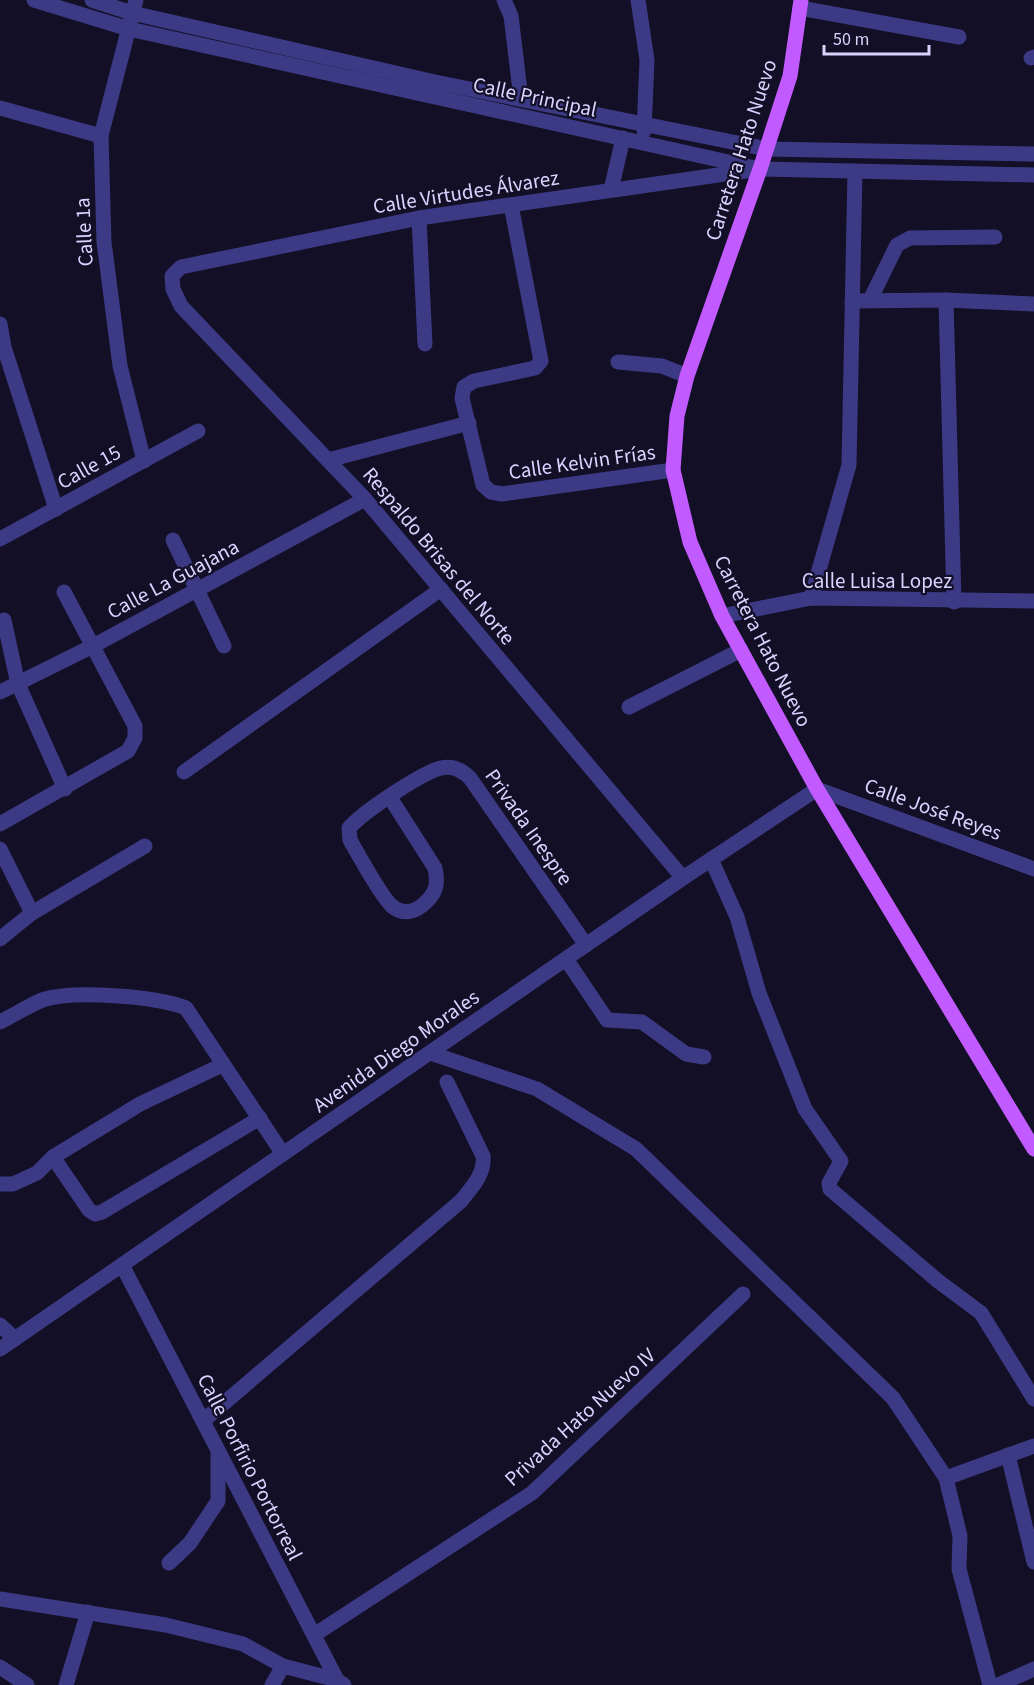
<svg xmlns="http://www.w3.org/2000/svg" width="1034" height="1685" font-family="'Source Sans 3',sans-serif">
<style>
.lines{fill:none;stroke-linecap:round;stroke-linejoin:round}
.minor{stroke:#3d3a85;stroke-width:15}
.major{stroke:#c25bff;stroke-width:15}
.labels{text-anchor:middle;stroke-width:4.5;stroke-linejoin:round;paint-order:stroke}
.street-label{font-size:21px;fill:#d9d4ff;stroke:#130f26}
</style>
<rect width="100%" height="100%" fill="#130f26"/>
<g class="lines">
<g class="minor">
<polyline points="34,0 129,29 760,169 1034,175"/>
<polyline points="92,0 132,13 435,82 767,149 1034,154"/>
<polyline points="136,0 101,136 104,242 120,366 144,461"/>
<polyline points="504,0 511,16 521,99"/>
<polyline points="638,0 647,60 644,131"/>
<polyline points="800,8 959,37"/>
<polyline points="1031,58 1034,57"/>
<polyline points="0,108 101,136"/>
<polyline points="611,190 623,138"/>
<polyline points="511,205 541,361 535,368 474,381 464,387 462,398 483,485 491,492 502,494 673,470"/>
<polyline points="419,218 425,344"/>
<polyline points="870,300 897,245 910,238 995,237"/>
<polyline points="946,300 954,602"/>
<polyline points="852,301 946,300 1034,304"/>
<polyline points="0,324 4,347 56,509"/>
<polyline points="618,362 662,366 687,376"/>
<polyline points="328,460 469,423"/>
<polyline points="0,539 198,431"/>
<polyline points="173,540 224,646"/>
<polyline points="811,598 849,465 855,171"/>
<polyline points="722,616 811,598 1034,601"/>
<polyline points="4,620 18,684 65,789"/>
<polyline points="0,692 93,646 365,499"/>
<polyline points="629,707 741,650"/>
<polyline points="184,772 441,589"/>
<path d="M389,796l46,72c3,14 2,24 -9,34 -9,9 -21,14 -33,5 -10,-7 -35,-53 -43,-67l-1,-12c14,-16 72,-55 92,-60 12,-3 21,2 29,10l116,167"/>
<polyline points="0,824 128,751 135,738 135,726 64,592"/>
<polyline points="0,849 32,913"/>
<polyline points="711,859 737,917 759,993 805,1109 841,1161 829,1183 830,1189 938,1281 981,1313 1034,1399"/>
<polyline points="683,878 365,499 181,306 173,289 172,276 181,267 419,218 760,169"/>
<polyline points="0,939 32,913 145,846"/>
<polyline points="566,959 607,1020 642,1022 686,1054 704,1057"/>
<path d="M0,1022c14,-7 28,-16 42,-22 31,-10 114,-4 144,8l97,146"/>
<polyline points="430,1053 537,1089 636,1149 893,1398 946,1478 960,1536 959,1569 990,1685"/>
<polyline points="53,1157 89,1210 95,1214 102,1212 260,1118"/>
<polyline points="0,1184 13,1184 37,1173 53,1157 140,1104 222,1065"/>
<polyline points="122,1265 337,1680 344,1685"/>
<polyline points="0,1325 15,1339"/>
<polyline points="0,1349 683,878 817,789 1034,869"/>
<path d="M203,1421l258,-220c11,-14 24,-27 22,-45l-36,-74"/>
<polyline points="1008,1455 1034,1562"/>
<polyline points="946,1478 1034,1446"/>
<polyline points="169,1563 190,1543 218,1501 218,1455"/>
<polyline points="0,1599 166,1625 243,1644 283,1666 337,1680"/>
<polyline points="314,1635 532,1493 743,1294"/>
<polyline points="0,1667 27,1685"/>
<polyline points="66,1685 88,1612"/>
<polyline points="272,1685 283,1666"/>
<polyline points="998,1685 1034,1669"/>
</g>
<polyline class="major" points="801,0 790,76 760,169 687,376 677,416 673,470 690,542 722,616 817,789 1034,1149"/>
</g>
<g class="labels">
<g class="street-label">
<text transform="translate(535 97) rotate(12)" y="7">Calle Principal</text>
<text transform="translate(741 150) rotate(-72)" y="7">Carretera Hato Nuevo</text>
<text transform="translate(466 192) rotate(-9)" y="7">Calle Virtudes Álvarez</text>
<text transform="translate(84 232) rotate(-93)" y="7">Calle 1a</text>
<text transform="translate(582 462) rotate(-8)" y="7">Calle Kelvin Frías</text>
<text transform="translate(89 467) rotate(-29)" y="7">Calle 15</text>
<text transform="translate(439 556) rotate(50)" y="7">Respaldo Brisas del Norte</text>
<text transform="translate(173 579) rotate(-28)" y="7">Calle La Guajana</text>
<text x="877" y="588">Calle Luisa Lopez</text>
<text transform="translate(763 641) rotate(63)" y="7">Carretera Hato Nuevo</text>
<text transform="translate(933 809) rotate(20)" y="7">Calle José Reyes</text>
<text transform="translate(529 827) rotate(55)" y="7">Privada Inespre</text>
<text transform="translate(396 1051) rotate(-35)" y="7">Avenida Diego Morales</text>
<text transform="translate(580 1417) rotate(-42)" y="7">Privada Hato Nuevo IV</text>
<text transform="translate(250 1467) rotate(63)" y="7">Calle Porfirio Portorreal</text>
</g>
</g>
<path d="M824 45v9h105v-9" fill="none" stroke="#d9d4ff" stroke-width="3"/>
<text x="833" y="45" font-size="18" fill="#d9d4ff" stroke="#130f26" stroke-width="4.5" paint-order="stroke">50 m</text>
</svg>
